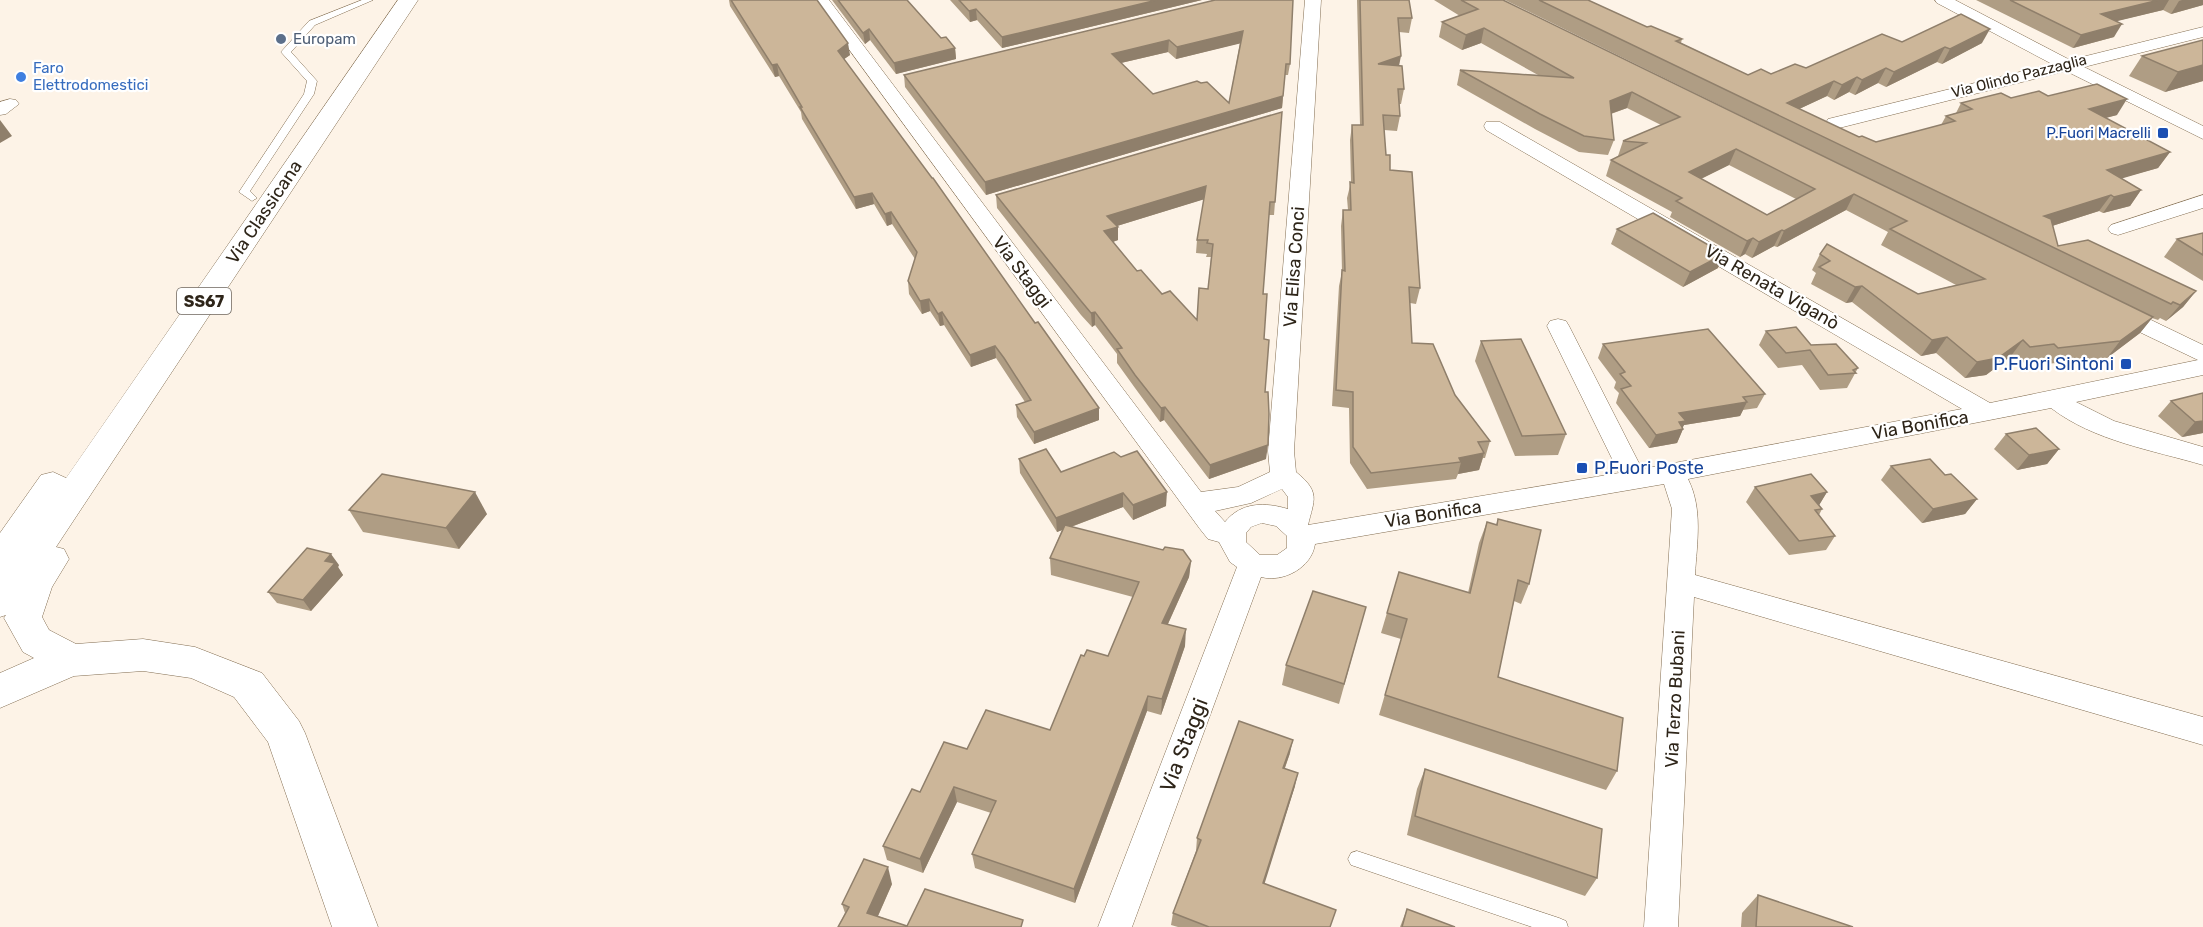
<svg xmlns="http://www.w3.org/2000/svg" width="2203" height="927" font-family="Rubik,sans-serif">
<style>
.lines{fill:none;stroke-linecap:round;stroke-linejoin:round}
.lane-casing{stroke:#836e52;stroke-width:1}
.street-casing{stroke:#836e52;stroke-width:1}
.highway-casing{stroke:#836e52;stroke-width:1}
.lane{fill:#fff;fill-rule:evenodd}
.street{fill:#fff;fill-rule:evenodd}
.highway{fill:#fff;fill-rule:evenodd}
.wall{fill:#af9d84;fill-rule:evenodd}
.shaded-wall{fill:#8f7f6b}
.building{fill:#ccb699;stroke:#8f7f6b;stroke-width:1.5;fill-rule:evenodd}
.service-dot{fill:#5c6f8a;stroke:#fff;stroke-width:2}
.shop-dot{fill:#3f7fe0;stroke:#fff;stroke-width:2}
.transit-dot{fill:#1a4fb4;stroke:#fff;stroke-width:2}
.labels{text-anchor:middle;stroke-width:4.5;stroke-linejoin:round;paint-order:stroke}
.far-service-label{font-size:15px;fill:#4e5e75;stroke:#fff;text-anchor:start}
.far-shop-label{font-size:15px;fill:#366cbe;stroke:#fff;text-anchor:start}
.far-street-label{font-size:15px;fill:#2e2519;stroke:#fff}
.far-transit-label{font-size:15px;fill:#164399;stroke:#fff;text-anchor:end}
.shield{fill:#fff;stroke:#6d665e;stroke-width:1.5}
.shield-label{font-size:16px;font-weight:bold;fill:#2e2519}
.street-label{font-size:18px;fill:#2e2519;stroke:#fff}
.transit-label{font-size:18px;fill:#164399;stroke:#fff;text-anchor:end}
.near-street-label{font-size:21px;fill:#2e2519;stroke:#fff}
</style>
<rect width="100%" height="100%" fill="#fdf3e7"/>
<g class="lines">
<g class="lane-casing">
<g id="lane">
<polygon points="362,0 373,0 315,25 291,52 317,81 314,94 250,191 257,198 252,201 239,192 304,94 307,81 281,52 309,21"/>
<polygon points="1357,851 1559,918 1566,921 1568,927 1532,927 1357,867 1351,865 1348,859 1351,853"/>
</g>
</g>
<g class="street-casing">
<g id="street">
<path d="M813,0h16l372,492 37,-5 32,-15 -2,-21 37,-451h16l-27,451 2,21c25,20 18,28 12,53l311,-52 -72,-147 3,-5 8,-2 8,2 3,5 73,143 320,-60 -476,-279 -2,-4 2,-4h14l490,281 208,-43 -92,-44 -3,-5 3,-5 8,-2 8,2 81,39v30l-127,27 38,19 89,26v18c-51,-15 -109,-24 -152,-57l-363,71c15,30 9,63 7,96l508,142v28l-509,-148 -16,330h-34l28,-418 -8,-25 -349,60c-3,23 -31,39 -54,33l-129,350h-34l139,-360 -7,-5 -11,-20 -11,-3 -8,-10zM1282,489l6,8v12c-23,-7 -47,-7 -63,13l-10,-11 36,-8zM1262,523l14,3 11,10v12l-10,7h-17l-14,-13v-9l5,-6z"/>
<polygon points="1935,0 1955,0 2070,60 2203,27 2203,37 2084,67 2203,126 2203,139 2066,71 1835,129 1828,127 1826,123 1828,119 2052,64 1937,3"/>
<polygon points="10,99 16,100 19,104 6,114 0,115 0,102"/>
<polygon points="2203,195 2203,208 2118,235 2111,233 2108,229 2111,225"/>
</g>
</g>
<g class="highway-casing">
<polygon id="highway" points="398,0 418,0 56,547 64,549 69,559 52,587 42,617 49,630 76,644 143,639 195,647 262,673 299,721 305,733 378,927 332,927 268,742 234,697 191,678 143,671 74,676 0,708 0,673 34,658 23,652 4,618 6,615 0,617 0,533 41,475 53,472 66,478"/>
</g>
<use href="#lane" class="lane"/>
<use href="#street" class="street"/>
<use href="#highway" class="highway"/>
</g>
<g class="wall">
<polygon points="729,0 817,0 850,55 844,59 1099,420 1034,444 1017,417 1016,405 1025,402 996,358 971,367 944,325 940,326 930,311 922,314 909,294 908,281 915,259 892,224 887,226 874,204 856,209 802,119 801,112 779,76 775,77 730,6"/>
<polygon points="832,0 907,0 941,38 955,48 956,59 896,74 870,40 865,44"/>
<polygon points="950,0 1202,0 1002,48 977,20 970,22"/>
<path d="M1215,0l75,64 -2,11h-3l-3,33 -296,87 -81,-108 -1,-12zM1240,43l-11,60 -28,-20 -48,11 -32,-31 47,-11 8,7z"/>
<polygon points="1357,0 1409,0 1412,18 1409,33 1399,32 1399,65 1404,89 1401,104 1399,104 1400,116 1397,131 1384,130 1386,155 1390,170 1420,288 1416,304 1410,303 1412,343 1455,395 1490,441 1485,458 1483,458 1479,470 1458,474 1456,479 1367,489 1350,463 1349,408 1332,406 1339,286 1342,272 1341,226 1343,210 1348,210 1347,198 1351,182 1350,140 1352,125 1360,125"/>
<path d="M1434,0h69l414,202 -412,-202h83l59,27 35,12 -1,4 67,32 23,-1 35,-6 96,-26 80,1 -40,21 -5,-2 -51,25 -8,-4 -23,12 -6,-3 -15,8 -7,-4 -28,13 60,28 17,5 65,-17 5,-9 10,-3 5,-10 87,-7 69,19 -12,3 65,34 -12,16 -37,10 20,12 -11,16 -27,7 -4,-2 -47,15 6,20 138,45 -13,16 -17,14 -6,-3 -2,2 -6,-2 -12,15 -33,25 -61,6 -5,-4 -23,3 -7,-7 -25,19 -21,3 -29,-25 -15,3 -69,-54 -6,1 -35,-19 5,-11 -4,-3 8,-16 98,40 38,-9 -75,-40 7,-13 -42,-22 -69,37 -3,-1 -22,12 -7,-4 -5,3 -70,-40 2,-5 -66,-36 5,-16 7,-4 5,-15 38,-16 -34,-17 -16,6 3,26 -6,15 -29,-3 -44,-23 -78,-44 3,-15 78,5 -57,-32 -19,7 -23,-13 3,-15 18,-6zM1729,165l67,34 -29,16 -66,-36z"/>
<polygon points="1976,0 2203,0 2203,5 2171,14 2163,10 2116,21 2114,37 2073,48"/>
<polygon points="2203,40 2203,81 2165,92 2129,76 2142,56"/>
<path d="M1282,112l-7,90 -1,13h-5l-6,79 3,165 -57,20 -45,-59 -4,2 -25,-34 -18,-25v-9l-22,-29 -3,2 -11,-12 -84,-107 -1,-13zM1204,199l-7,41 -1,13 11,1 -1,3h5l-3,32 -11,31 -35,-26 -25,-23 -24,-29 5,-2v-13l-1,-1z"/>
<polygon points="1617,229 1718,268 1683,287 1611,244"/>
<polygon points="2203,233 2203,281 2164,257 2177,239"/>
<polygon points="1766,331 1811,345 1858,368 1847,388 1820,390 1802,365 1778,368 1759,345"/>
<polygon points="1481,341 1566,434 1558,455 1515,456 1475,361"/>
<polygon points="1603,344 1765,394 1757,408 1743,410 1740,416 1684,425 1682,428 1683,429 1677,443 1649,448 1616,403 1619,393 1614,388 1616,382 1598,358"/>
<polygon points="2203,393 2203,433 2182,437 2158,416 2171,401"/>
<polygon points="2006,434 2059,449 2047,464 2017,470 1994,449"/>
<polygon points="1019,459 1166,506 1133,520 1123,507 1071,527 1191,561 1189,577 1168,624 1185,646 1161,715 1147,711 1075,903 975,868 972,854 991,813 957,802 923,873 887,860 883,846 920,792 967,749 1050,730 1084,656 1108,656 1133,597 1051,575 1050,558 1062,530 1057,532 1020,473"/>
<polygon points="1891,466 1945,475 1977,499 1965,514 1922,523 1881,480"/>
<polygon points="1755,487 1827,492 1819,505 1822,509 1819,515 1835,536 1826,550 1789,555 1746,502"/>
<polygon points="349,510 487,514 459,549 363,532"/>
<polygon points="1498,519 1529,584 1521,604 1514,601 1498,677 1617,771 1606,790 1379,715 1401,639 1381,633 1399,572 1468,593 1479,543 1487,522 1496,525"/>
<polygon points="339,565 338,567 343,575 311,611 277,603 268,592"/>
<polygon points="1366,607 1339,704 1282,685 1286,665"/>
<polygon points="1290,753 1285,768 1295,786 1264,883 1330,927 1178,927 1171,925 1173,913 1196,851 1197,838"/>
<polygon points="1425,769 1597,878 1585,896 1407,835 1417,789"/>
<polygon points="892,884 878,916 907,926 838,927 845,913 842,904"/>
<polygon points="1758,895 1853,927 1741,927 1742,913"/>
<polygon points="1407,909 1455,927 1400,927"/>
</g>
<g class="shaded-wall">
<polygon points="1157,0 1202,0 1002,48 1002,37"/>
<polygon points="2159,0 2169,0 2163,10 2093,27 2101,14"/>
<polygon points="2182,0 2203,0 2203,5 2171,14 2179,1"/>
<polygon points="976,9 977,20 970,22 969,11"/>
<polygon points="2122,24 2114,37 2073,48 2081,35"/>
<polygon points="1484,28 1481,43 1462,50 1466,35"/>
<polygon points="869,29 870,40 865,44 863,33"/>
<polygon points="1990,29 1982,43 1942,64 1950,49"/>
<polygon points="1243,31 1242,43 1176,59 1177,47"/>
<polygon points="1169,40 1168,52 1112,65 1112,54"/>
<polygon points="848,43 850,55 840,62 838,51"/>
<polygon points="1945,47 1937,62 1886,87 1894,72"/>
<polygon points="955,48 956,59 896,74 894,63"/>
<polygon points="1401,56 1398,71 1378,64"/>
<polygon points="777,64 779,76 775,77 772,65"/>
<polygon points="2203,65 2203,81 2165,92 2178,72"/>
<polygon points="1886,68 1878,83 1855,95 1862,80"/>
<polygon points="1857,77 1849,92 1834,100 1842,85"/>
<polygon points="1834,81 1827,96 1782,117 1787,103"/>
<polygon points="1632,92 1627,108 1604,116 1610,101"/>
<polygon points="1283,96 1282,108 986,195 985,182"/>
<polygon points="2127,99 2117,115 2079,125 2089,109"/>
<polygon points="0,120 12,136 0,143"/>
<polygon points="1736,149 1729,165 1682,188 1689,172"/>
<polygon points="2170,152 2158,168 2096,186 2107,170"/>
<polygon points="1206,186 1205,199 1107,229 1107,216"/>
<polygon points="2141,190 2130,206 2103,213 2114,197"/>
<polygon points="872,193 874,204 856,209 854,197"/>
<polygon points="1854,194 1846,210 1777,247 1784,231"/>
<polygon points="2111,195 2099,211 2033,232 2044,216"/>
<polygon points="891,212 892,224 887,226 885,214"/>
<polygon points="1118,227 1118,240 1104,245 1104,231"/>
<polygon points="1782,230 1774,246 1752,258 1759,242"/>
<polygon points="1753,238 1745,254 1740,257 1747,241"/>
<polygon points="1724,254 1718,268 1683,287 1690,272"/>
<polygon points="1862,286 1852,302 1846,303 1855,287"/>
<polygon points="2196,291 2183,307 2166,321 2180,305"/>
<polygon points="929,299 930,311 922,314 920,301"/>
<polygon points="942,312 944,325 940,326 938,314"/>
<polygon points="1095,312 1095,325 1092,327 1091,313"/>
<polygon points="2153,317 2140,333 2107,358 2120,341"/>
<polygon points="1947,337 1936,353 1921,356 1932,340"/>
<polygon points="2023,340 2011,356 1986,375 1965,378 1977,362"/>
<polygon points="995,346 996,358 971,367 970,355"/>
<polygon points="1747,402 1740,416 1684,425 1682,429 1683,429 1677,443 1649,448 1656,435 1679,413"/>
<polygon points="1165,407 1164,420 1160,422 1161,408"/>
<polygon points="1099,408 1099,420 1034,444 1034,432"/>
<polygon points="2203,421 2203,433 2182,437 2195,422"/>
<polygon points="1268,445 1266,459 1209,479 1210,465"/>
<polygon points="2059,449 2047,464 2017,470 2029,455"/>
<polygon points="1484,453 1479,470 1458,474 1461,462 1459,458"/>
<polygon points="475,492 487,514 459,549 446,528"/>
<polygon points="1167,492 1166,506 1133,520 1133,505"/>
<polygon points="1827,492 1818,507 1811,496"/>
<polygon points="1123,493 1123,507 1057,532 1056,518"/>
<polygon points="1977,499 1965,514 1922,523 1933,509"/>
<polygon points="331,554 339,565 338,567 343,575 311,611 303,600 325,561"/>
<polygon points="1191,561 1189,577 1161,639 1162,623"/>
<polygon points="1186,629 1185,646 1161,715 1162,699"/>
<polygon points="1148,696 1147,711 1075,903 1074,889"/>
<polygon points="1293,740 1290,753 1280,781 1283,768"/>
<polygon points="1298,773 1295,786 1261,895 1263,883"/>
<polygon points="954,787 957,802 923,873 920,859"/>
<polygon points="888,867 892,884 873,927 867,913"/>
</g>
<g class="building">
<polygon points="731,0 817,0 848,43 838,51 932,178 933,178 1009,286 1035,323 1038,322 1099,408 1034,432 1016,405 1031,400 1004,358 995,346 970,355 942,312 938,314 929,299 920,301 908,281 917,252 891,212 885,214 872,193 854,197 800,107 802,107 777,64 772,65"/>
<polygon points="838,0 907,0 941,38 946,37 955,48 894,63 869,29 863,33"/>
<polygon points="959,0 1157,0 1002,37 976,9 969,11"/>
<path d="M1215,0h78l-3,64h-4l-3,32 -298,86 -81,-107zM1243,31l-14,72 -22,-21 -6,1 -4,-2 -44,13 -41,-40 57,-14 8,7z"/>
<polygon points="1360,0 1409,0 1412,18 1398,18 1401,56 1378,64 1402,66 1404,89 1398,89 1400,116 1383,115 1386,155 1390,155 1390,170 1412,172 1420,288 1409,287 1412,343 1433,344 1455,395 1490,441 1478,442 1484,453 1459,458 1461,462 1371,473 1353,447 1353,392 1336,390 1342,270 1345,271 1343,210 1351,210 1350,182 1354,183 1352,125 1363,125"/>
<path d="M1461,0h42l650,317 -33,24 -62,7 -4,-4 -24,3 -7,-7 -25,18 -21,4 -30,-25 -15,3 -70,-54 -7,1 -36,-20 11,-6 -10,-7 7,-10 91,50 67,-15 -95,-50 17,-8 -53,-27 -70,37 -2,-1 -23,12 -6,-4 -6,3 -71,-40 6,-3 -71,-38 35,-17 -23,-2 57,-24 -48,-25 -22,9 4,39 -30,-4 -44,-22 -80,-44 114,8 -90,-50 -18,7 -24,-13 36,-13zM1736,149l79,40 -48,26 -78,-43z"/>
<polygon points="1539,0 1588,0 1647,27 1651,26 1682,39 1676,41 1748,75 1761,69 1771,74 1795,64 1806,68 1882,34 1902,42 1961,14 1990,29 1950,49 1945,47 1894,72 1886,68 1862,80 1857,77 1842,85 1834,81 1787,103 1859,137 1862,136 1876,142 1955,121 1946,116 1972,109 1961,103 2001,93 2011,98 2039,91 2048,96 2097,84 2127,99 2089,109 2170,152 2107,170 2141,190 2114,197 2111,195 2044,216 2051,219 2058,246 2088,240 2196,291 2180,305 2173,302 2171,304"/>
<polygon points="2010,0 2159,0 2101,14 2122,24 2081,35"/>
<polygon points="2203,40 2203,65 2178,72 2142,56"/>
<path d="M1282,112l-7,90h-5l-7,92h4l-3,45 5,1 -4,52h3l1,22 -1,31 -58,20 -45,-58 -4,1 -26,-33 -18,-26 5,-1 -27,-36 -4,1 -10,-12 -85,-106zM1206,186l-9,54h11l-1,3 6,1 -5,45 -9,-1 -2,32 -27,-29 -8,3 -21,-24 -4,1 -33,-40 14,-4 -11,-11z"/>
<polygon points="1653,213 1724,254 1690,272 1617,229"/>
<polygon points="2203,233 2203,255 2177,239"/>
<polygon points="1796,327 1811,345 1836,344 1858,368 1853,370 1856,373 1828,375 1810,350 1786,353 1766,331"/>
<polygon points="1708,329 1765,394 1743,397 1747,402 1679,413 1686,421 1679,422 1683,429 1656,435 1621,389 1631,386 1620,374 1625,372 1603,344"/>
<polygon points="1521,339 1566,434 1522,436 1481,341"/>
<polygon points="2203,393 2203,421 2195,422 2171,401"/>
<polygon points="2036,428 2059,449 2029,455 2006,434"/>
<polygon points="1046,449 1061,472 1114,452 1121,457 1137,451 1167,492 1133,505 1123,493 1056,518 1019,459"/>
<polygon points="1930,459 1945,475 1951,474 1977,499 1933,509 1891,466"/>
<polygon points="382,474 475,492 446,528 349,510"/>
<polygon points="1811,474 1827,492 1811,496 1822,509 1815,510 1835,536 1799,541 1755,487"/>
<polygon points="1498,519 1541,530 1529,584 1518,580 1498,677 1623,718 1617,771 1385,695 1407,619 1387,613 1399,572 1470,593 1487,522 1497,525"/>
<polygon points="1065,525 1163,550 1165,547 1183,550 1191,561 1162,623 1186,629 1162,699 1148,696 1074,889 972,854 996,801 954,787 920,859 883,846 912,789 920,792 944,742 967,749 986,710 1050,730 1081,655 1084,656 1087,650 1108,656 1139,582 1050,558"/>
<polygon points="307,548 331,554 325,561 335,563 303,600 268,592"/>
<polygon points="1313,591 1366,607 1344,684 1286,665"/>
<polygon points="1239,721 1293,740 1283,768 1298,773 1263,883 1336,910 1330,927 1209,927 1173,913 1201,840 1197,838"/>
<polygon points="1425,769 1602,829 1597,878 1415,816"/>
<polygon points="864,859 888,867 867,913 907,926 925,889 1023,920 1021,927 838,927 849,907 842,904"/>
<polygon points="1758,895 1853,927 1756,927"/>
<polygon points="1407,909 1455,927 1402,927"/>
</g>
<circle class="service-dot" cx="281" cy="39" r="6"/>
<circle class="shop-dot" cx="21" cy="77" r="6"/>
<g class="transit-dot">
<rect x="2157" y="127" width="12" height="12" rx="3"/>
<rect x="2120" y="358" width="12" height="12" rx="3"/>
<rect x="1576" y="462" width="12" height="12" rx="3"/>
</g>
<g class="labels">
<g class="far-service-label">
<text x="293" y="44">Europam</text>
</g>
<g class="far-shop-label">
<text x="33" y="73">Faro<tspan x="33" dy="17">Elettrodomestici</tspan></text>
</g>
<g class="far-street-label">
<text transform="translate(2019 76) rotate(-14)" y="5">Via Olindo Pazzaglia</text>
</g>
<g class="far-transit-label">
<text x="2151" y="138">P.Fuori Macrelli</text>
</g>
<rect class="shield" x="177" y="288" width="54" height="26" rx="4.5"/>
<g class="shield-label">
<text x="204" y="307">SS67</text>
</g>
<g class="street-label">
<text transform="translate(264 212) rotate(-56)" y="6">Via Classicana</text>
<text transform="translate(1294 267) rotate(-86)" y="6">Via Elisa Conci</text>
<text transform="translate(1022 272) rotate(53)" y="6">Via Staggi</text>
<text transform="translate(1772 287) rotate(30)" y="6">Via Renata Viganò</text>
<text transform="translate(1920 425) rotate(-10)" y="6">Via Bonifica</text>
<text transform="translate(1433 514) rotate(-9)" y="6">Via Bonifica</text>
<text transform="translate(1675 699) rotate(-87)" y="6">Via Terzo Bubani</text>
</g>
<g class="transit-label">
<text x="2114" y="370">P.Fuori Sintoni</text>
<text x="1594" y="474" text-anchor="start">P.Fuori Poste</text>
</g>
<g class="near-street-label">
<text transform="translate(1184 745) rotate(-69)" y="7">Via Staggi</text>
</g>
</g>
</svg>
